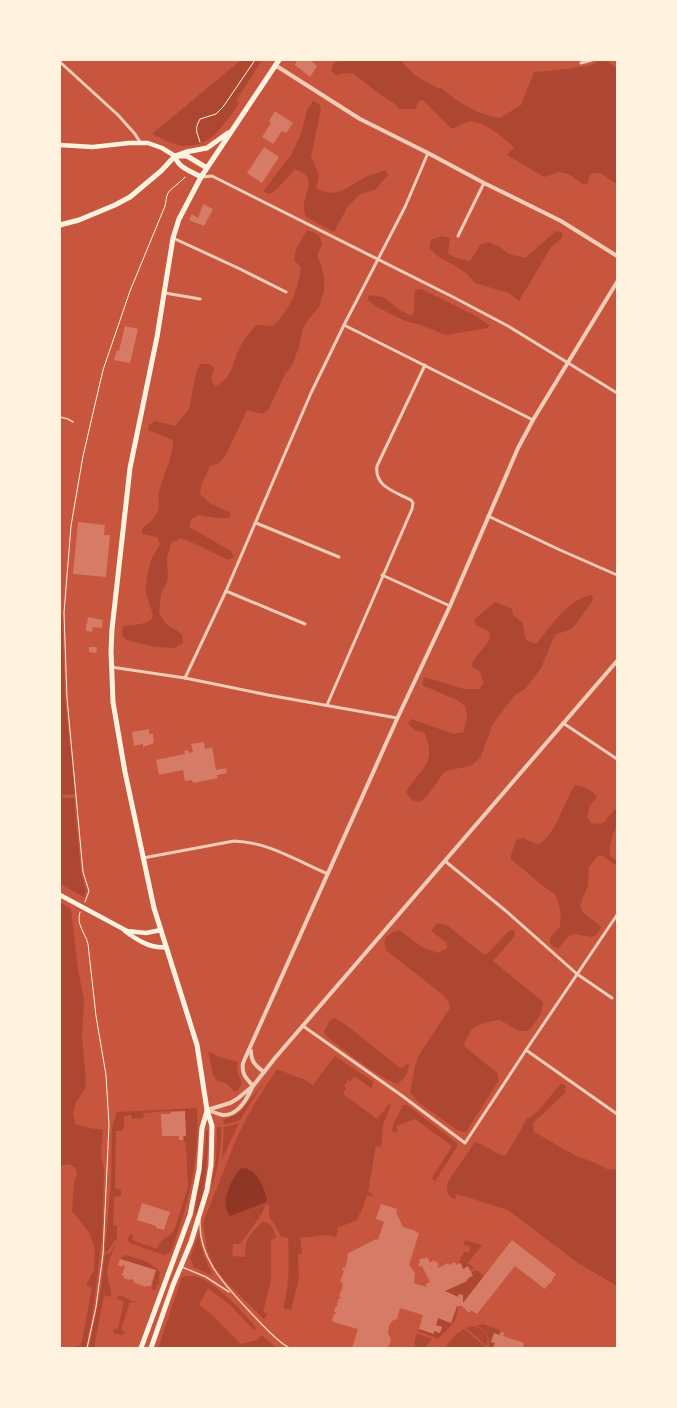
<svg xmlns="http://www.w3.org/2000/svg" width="677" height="1408" font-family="Karla,sans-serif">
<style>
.green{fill:#ae4732}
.water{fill:#8f3625}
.building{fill:#d67c66}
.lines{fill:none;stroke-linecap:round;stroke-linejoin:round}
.path{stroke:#fff3e0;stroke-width:1}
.service{stroke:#f1ccb7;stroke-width:1.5}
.minor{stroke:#f1ccb7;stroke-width:3}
.tertiary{stroke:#f1ccb7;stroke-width:4}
.secondary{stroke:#fff3e0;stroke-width:4.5}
.primary{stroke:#fff3e0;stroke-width:5}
</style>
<rect width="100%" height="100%" fill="#c8553d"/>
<g class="green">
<path d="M241,60h21l-26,41 4,1c-16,22 -30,49 -62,43 -9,-2 -18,-8 -26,-11z"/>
<path d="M338,60h62l15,15 24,14 2,-1c19,15 35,26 59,30l21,-13 13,-33c18,-1 36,-3 53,-6 7,-1 11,-6 18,-6l12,8v116l-17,-11 -10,1 -2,8 -4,3 -15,-11 -11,-2 -7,3 -7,2 -37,-22 7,-8c-10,-9 -34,-29 -47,-25 -5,2 -10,5 -15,7l-29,-29 -4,1 -4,8h-16l-4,-5 -14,-9 -27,-21 -8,-1 -10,2 -5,-4 2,-6z"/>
<path d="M313,101l6,3 2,5 -10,47 8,19 -3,13c21,11 28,1 46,-9 7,-4 16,-6 23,-9l3,5 -12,14 -17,6 -11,11 -14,26 -28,-15c-1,-4 -3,-9 -2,-13 3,-18 13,-26 -9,-35l-17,19 -8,6 -6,-2v-2l27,-35 10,-21 6,-24z"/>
<path d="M307,230l12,5 3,9 -5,12 5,11 2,13v10l-5,17 -11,13 -5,8 -4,19 -7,18 -8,11 -15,33 -7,5 -15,-4 -21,45 -7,8 -9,3 -9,20 -1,8 10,9 21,10 -2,5h-12l-18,-3 -8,4 -2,8 42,24 3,6 -6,3 -37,-18 -10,-4 -10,5 -4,16 1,20 -7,15 -2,19 7,11 16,10 1,9 -8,5 -20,-1 -28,-7c-6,-3 -6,-8 -4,-14 11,-2 23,0 30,-9 -1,-9 -5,-16 -7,-25 -1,-6 3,-28 6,-34 2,-5 6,-9 8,-14l-3,-7 -15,-3v-6c5,-3 12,-9 15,-15 3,-5 1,-13 2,-19 3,-20 14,-33 14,-54l-25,-10 1,-5 6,-4 20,5 14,-17 7,-36 4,-9h8l7,4 -4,10 4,8c18,-6 18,-27 26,-41 4,-7 10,-14 15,-20l17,1c17,-15 25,-37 28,-59l-7,-7 2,-11z"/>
<polygon points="556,231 563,233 561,239 551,247 519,301 509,293 475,283 467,274 454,265 439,257 429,248 431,240 442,236 450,238 448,254 459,259 470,261 480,245 488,242 500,247 509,254 525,258"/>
<path d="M421,289l55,27 13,9 -1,3 -43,7 -24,-10 -16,-4 -30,-15 -7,-6 1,-5 14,2 18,14 11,5c5,-10 1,-16 3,-26z"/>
<path d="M592,595l1,5 -20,28 -18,7 -14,33 -15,20 -12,8 -21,28 -13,34 -10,8 -25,5c-5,6 -20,32 -27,31 -6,0 -9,-6 -12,-10 7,-15 26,-25 23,-44 0,-5 -3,-10 -4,-15l-11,-3 -6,-7 3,-4 43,15 9,-2 4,-12 -1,-13 -9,-7 -35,-15 2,-8 40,12h15l5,-6 -4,-11 -9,-6 3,-6 16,-21 -1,-8 -13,-6 -2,-5 16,-14 6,-4 16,7 1,6 9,7 4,18 10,4c16,-18 30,-44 56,-49z"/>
<path d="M62,613l3,86 10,95 -13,1 1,3h11l7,73 5,20 -2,6 -24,-13v-248c3,-7 -1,-15 2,-23z"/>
<path d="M575,785c9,1 17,5 22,12l-7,9 -3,11 5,7 11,-1 11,-13h3c0,4 1,9 0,14 -4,11 -9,20 -7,32l7,5v5l-14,-10h-5l-9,11 -1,19 -8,19c3,12 13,13 21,22l-4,7 -5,3 -19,-3 -6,4 -9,11 -6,-3 -2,-4 1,-6 9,-9c1,-10 1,-21 -4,-31 -3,-4 -9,-7 -13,-10 -11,-9 -20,-18 -32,-26 -1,-8 4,-13 5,-20l7,-2 16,7c21,-18 22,-38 36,-60z"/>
<path d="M60,903l11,6 6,54 7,38 -2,35 4,45 -1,8 -9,13 -3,11 2,11 14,4 14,2c-1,15 -4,23 1,38l-2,70 -8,66 -8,44h-8l-3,-2h6l11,-58 -6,-3 8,-15 1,-21 -6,-17 -17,-21 2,-27 3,-11 -2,-6 -6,-3 -9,2z"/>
<path d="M437,923l11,3 30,24 8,5 24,-25h4l1,6 -22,25 50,41c-1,12 -6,20 -15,29h-9l-19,-11c-21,4 -29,3 -36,26l33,27 2,7 -33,52h-2l-7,-2 -39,-28 -8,-10 5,-26 4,-11 31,-47 -2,-7 -5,-6 -56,-44c-7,-12 1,-17 12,-21l23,17 16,6 9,-5 -1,-6 -15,-11z"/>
<path d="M335,1018l11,7 53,42 3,1 7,-5c0,9 -5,17 -12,21 -26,-11 -48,-31 -70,-47l-3,-5 6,-12z"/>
<path d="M208,1051l9,5 21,6 -1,9 5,11c-1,4 -3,8 -7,10l-8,-8 -11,-4 -3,-6z"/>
<path d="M335,1056l39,26 -3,6 -17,-12 -4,6 -2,-2 -4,6 2,2 -3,6 34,25 12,-15 2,1 -8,20 -2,22 -5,-1 -8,46 4,2 1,1 -2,1 -4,-1 -6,18h-1l-3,7 -20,8 1,2 -2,7 -9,-2 -27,3 2,16h-4l1,24 -8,32 -8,-2c7,-24 6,-45 5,-70l-7,-1 -3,-7 -9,-14v-11l-3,-1 -5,11 -21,29h-7l-1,12 13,1c0,-5 0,-11 2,-16 2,-5 11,-17 16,-19 8,-1 12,11 13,16l-5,2v41l-8,31 5,2 -4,5 -37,-36 -12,-15 -8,-18 -4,-27 34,-86 16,-31 24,-37 28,11 8,5z"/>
<polygon points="268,1077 251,1102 240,1120 224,1125 223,1120 235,1115 243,1109"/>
<path d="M562,1083l4,3 -1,7 -32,30 1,9 44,25 13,4 16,8 10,1v116l-39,-23 -70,-53 -51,-16 -2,5c-9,-1 -9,-12 -6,-19l26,-38c11,3 19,11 30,14l16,-26 5,-11c16,-7 23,-24 36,-36z"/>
<polygon points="403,1105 407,1105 457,1143 457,1147 435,1181 432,1178 452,1146 415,1119 396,1126 398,1131 397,1132 393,1132 392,1129 394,1123"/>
<path d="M197,1108c2,54 -7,91 -25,141l-3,4 -5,2 -34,-12 -2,-3v-4h2l1,-2 2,1 -1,5 25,9c5,-14 12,-9 18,-21l13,-41 -2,-44 -2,-1 1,-31h-14l-27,2 -1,5 -11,1 -1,-4 -7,1v12l-2,3h-6l-1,57 6,2v6l-7,1 -1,28 4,1v13l-2,1 -8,12 -2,-1 6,-70 1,-54 5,-15z"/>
<polygon points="239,1123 222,1159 224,1127 233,1125"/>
<path d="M217,1127h4c1,21 -3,42 -10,62l5,-30z"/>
<path d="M206,1130h1l1,1c0,19 -3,71 -13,85l1,-13 9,-52z"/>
<path d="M199,1233c1,17 8,29 14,43l-20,-9v-2l-3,-7z"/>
<polygon points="465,1240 482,1245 468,1263 474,1268 470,1270 463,1269 459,1262 464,1252 469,1253 471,1247 463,1244"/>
<path d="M117,1242c-4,9 -9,20 -10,30 0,8 5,17 4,25l-7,-2 -10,53h-5l12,-60 4,-34 5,-1z"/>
<path d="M125,1255c12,3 29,7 36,19h-2v11l-2,-1 -2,7 -4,-2 2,-5 -2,-1 4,-13 -35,-11z"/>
<polygon points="476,1270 484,1276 463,1303 463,1295 459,1294 458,1297 445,1291 467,1281 469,1277 473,1276 471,1273"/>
<path d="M188,1276c2,0 4,0 6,0 19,3 49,36 61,50l1,4 -3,-1 -24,-25 -21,-16 -9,17 12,9 30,30 16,-4 5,-5 14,13h-118l24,-71z"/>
<polygon points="119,1295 137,1303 130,1302 121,1330 124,1331 125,1333 121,1335 114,1333 113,1331 114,1329 118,1329 124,1301 117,1299 117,1297"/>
<path d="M457,1306h1c0,16 -10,22 -20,33l-20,-8 1,-2 14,4 1,-2 6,2 2,-6 -6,-2 2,-7 13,5z"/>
<path d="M483,1324l17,6 -1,5 -7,7 3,1 -2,5 -4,-1c0,-11 -2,-18 -13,-21z"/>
<path d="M472,1326c13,3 17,7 15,20l-21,-18z"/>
<polygon points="464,1329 487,1348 445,1348 456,1334"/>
<polygon points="418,1334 432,1339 425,1348 414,1348 416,1335"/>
</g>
<path class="water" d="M241,1168c16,-1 23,20 26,32l-1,2 -36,14c-11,-13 1,-37 11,-48z"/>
<g class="building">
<polygon points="297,60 310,60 317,66 310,77 295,65"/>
<polygon points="275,111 293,123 286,133 282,131 273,144 262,137 271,123 269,121"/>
<polygon points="264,147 279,157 262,183 247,173"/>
<polygon points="203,204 213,209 204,226 189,220 192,214 198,218"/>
<polygon points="125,326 138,329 130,363 114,360 117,350 119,351"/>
<polygon points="78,522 105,525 104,535 110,535 106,577 73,574"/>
<polygon points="88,617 103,620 102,628 93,627 92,632 86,631 86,623 87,624"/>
<polygon points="89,647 97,647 96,653 89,652"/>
<polygon points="149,729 149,734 153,734 154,743 143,747 143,744 134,746 132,732"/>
<polygon points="204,742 205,749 212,747 216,770 226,768 227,773 217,775 218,778 193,783 192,780 185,781 183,770 159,775 156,760 185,754 184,751 188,750 189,753 193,752 191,744"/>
<polygon points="185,1111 186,1136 183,1136 183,1140 179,1140 179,1136 162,1136 161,1114 171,1114 171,1112"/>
<polygon points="142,1203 170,1212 164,1230 156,1228 156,1226 137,1220"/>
<polygon points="381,1204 397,1209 396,1212 403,1227 416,1231 415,1232 419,1233 409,1265 415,1273 414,1283 426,1287 426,1284 430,1282 422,1266 420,1267 418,1264 420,1263 419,1260 423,1258 424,1259 427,1257 430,1263 434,1260 435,1262 436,1261 439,1265 437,1266 438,1268 448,1263 449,1265 455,1262 456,1265 461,1263 463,1269 468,1266 473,1276 469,1277 469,1278 466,1280 467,1281 445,1291 458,1297 459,1294 463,1295 463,1303 512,1240 556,1274 550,1284 549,1283 545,1289 515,1266 477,1314 471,1310 469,1313 462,1306 457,1306 451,1323 438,1318 436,1325 442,1327 440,1333 434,1331 434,1334 419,1329 423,1315 400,1308 397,1319 392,1321 389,1326 388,1333 391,1339 388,1348 352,1348 358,1329 333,1322 332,1320 334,1314 335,1314 336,1312 334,1312 336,1306 338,1306 338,1305 337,1304 339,1298 340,1299 341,1297 339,1297 341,1291 343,1289 342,1289 343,1283 340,1282 344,1271 342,1270 343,1267 345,1268 348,1256 347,1254 376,1239 378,1240 384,1222 376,1219"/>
<polygon points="120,1259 156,1270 151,1286 147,1286 146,1287 133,1282 134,1280 130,1279 129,1280 124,1278 124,1276 122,1275 125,1266 123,1265 122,1267 118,1265"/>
<polygon points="501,1332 505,1333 503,1336 524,1343 523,1348 493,1348 495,1343 491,1342 494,1333 500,1335"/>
</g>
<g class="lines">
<g class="path">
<path d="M200,142c-3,-10 -6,-12 0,-23l16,-5 7,-7 32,-47"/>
<path d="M85,902l4,-11 -6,-19 -16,-174 -3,-85 7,-87 12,-70 20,-86 27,-79 35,-85c1,-4 1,-9 3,-13 3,-5 12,-10 17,-16"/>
<path d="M80,912c-4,13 5,20 8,32l8,72 10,59 3,50 -6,129 -7,53 -9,41"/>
</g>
<g class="service">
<polyline points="60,417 68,419 73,422"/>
<path d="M200,1220c-2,39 26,66 51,93 12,12 23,26 38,35"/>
<polyline points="182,1267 206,1277 229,1292"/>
</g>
<g class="minor">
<polyline points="60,62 118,115 135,134 140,142"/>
<polyline points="581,63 592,60"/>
<polyline points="202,177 212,176 455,298 508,326 617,393"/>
<polyline points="458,236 484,183"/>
<polyline points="173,238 238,268 286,292"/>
<polyline points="165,293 200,299"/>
<polyline points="344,325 533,420"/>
<polyline points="488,516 560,550 617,575"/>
<polyline points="256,523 339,557"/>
<polyline points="382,575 450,606"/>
<polyline points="226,591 305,624"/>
<polyline points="111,667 185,678 268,695 397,718"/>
<polyline points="185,678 226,591 311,393 344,325 405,207 428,153"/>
<path d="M327,705l85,-196 1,-6 -2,-3c-15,-8 -37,-13 -34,-34l48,-101"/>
<polyline points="563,723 617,759"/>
<path d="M143,858l91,-17c35,1 63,20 94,33"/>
<polyline points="445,861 506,911 577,974 612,998"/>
<polyline points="303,1026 401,1095 465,1143 526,1050 617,915"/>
<polyline points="526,1050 617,1114"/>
</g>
<g class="tertiary">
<polyline points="275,65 360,119 428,153 484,183 561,221 617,256"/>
<path d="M251,1051c0,11 5,15 13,21"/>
<path d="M253,1086c-6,-7 -12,-12 -10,-23l154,-344 53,-113 68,-158 15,-28 84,-138"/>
<polyline points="207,1110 230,1103 237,1099 253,1086 275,1058 617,661"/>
<path d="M208,1110c5,2 10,4 15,5 15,1 24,-16 29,-27"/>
</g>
<g class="secondary">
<polyline points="60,145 93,147 129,143 148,143 162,148 175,156"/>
<polyline points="60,895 127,931 146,933 161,930"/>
<path d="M125,931c12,9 26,18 41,16"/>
</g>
<g class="primary">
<path d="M175,156c3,12 16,15 26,21"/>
<polyline points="178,156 187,156 207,168"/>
<polyline points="60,225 79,220 115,205 130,197 161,171 175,156 186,152 207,148 228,133"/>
<polyline points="141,1348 190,1215 199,1170 202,1128 207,1111"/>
<polyline points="151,1348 173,1285 191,1242 207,1190 211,1165 212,1126 207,1110 197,1045 154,908 125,772 113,702 111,651 112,629 130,468 157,337 173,238 179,219 201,177 279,60"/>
</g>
</g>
<rect width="677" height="1408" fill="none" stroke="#fff3e0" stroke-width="122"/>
</svg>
